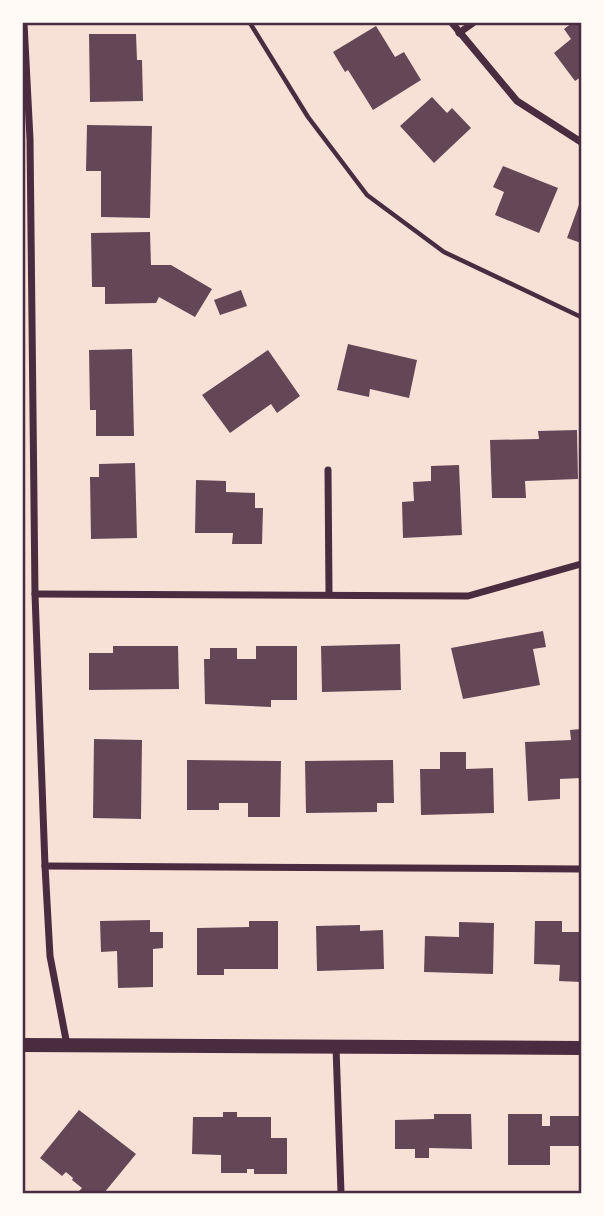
<svg xmlns="http://www.w3.org/2000/svg" width="604" height="1216" font-family="Lato,sans-serif">
<style>
.building{fill:#644757}
.lines{fill:none;stroke-linecap:round;stroke-linejoin:round}
.path{stroke:#4a2c40;stroke-width:4.5}
.minor{stroke:#4a2c40;stroke-width:7}
.secondary{stroke:#4a2c40;stroke-width:14}
.neatline{fill:none;stroke:#4a2c40;stroke-width:2.5}
</style>
<rect width="100%" height="100%" fill="#f7e1d7"/>
<g class="building">
<polygon points="572,23 581,23 581,77 575,81 554,53 571,39 564,29"/>
<polygon points="376,26 395,57 404,52 421,80 373,110 348,70 345,72 333,52"/>
<polygon points="89,34 136,34 137,60 142,60 143,101 90,102"/>
<polygon points="432,97 447,113 452,108 471,128 434,163 400,126"/>
<polygon points="87,125 152,126 150,218 101,217 101,171 86,171"/>
<polygon points="503,166 558,188 539,233 495,215 504,192 493,187"/>
<polygon points="581,199 581,243 567,238"/>
<polygon points="150,232 151,265 171,265 212,289 195,317 159,297 156,303 105,304 105,287 92,287 91,233"/>
<polygon points="241,290 247,306 220,315 214,300"/>
<polygon points="348,344 417,360 409,398 370,389 369,397 337,390"/>
<polygon points="132,349 134,436 96,436 96,410 90,410 89,350"/>
<polygon points="268,350 300,396 277,413 271,404 230,433 202,395"/>
<polygon points="577,430 578,479 525,481 526,498 492,498 490,440 539,439 538,431"/>
<polygon points="135,463 137,538 91,539 90,477 99,477 99,464"/>
<polygon points="459,465 462,535 403,538 402,502 414,501 413,482 431,481 431,466"/>
<polygon points="196,480 226,481 226,492 255,493 255,508 263,508 262,544 232,544 233,533 195,533"/>
<polygon points="543,631 546,647 533,649 540,685 463,699 451,648"/>
<polygon points="400,644 401,690 322,692 321,646"/>
<polygon points="113,646 178,646 179,689 89,690 89,653 113,653"/>
<polygon points="256,646 297,646 297,700 271,700 271,707 205,704 204,659 210,659 210,648 237,648 237,659 256,659"/>
<polygon points="581,729 581,778 560,779 560,799 528,801 525,742 571,740 570,730"/>
<polygon points="94,739 142,740 141,819 93,818"/>
<polygon points="440,752 466,752 466,769 493,768 494,813 421,815 420,769 440,769"/>
<polygon points="187,760 281,761 280,817 248,817 248,803 219,803 219,810 187,810"/>
<polygon points="393,760 394,803 377,803 377,812 306,813 305,761"/>
<polygon points="150,920 150,932 163,932 163,948 153,949 153,987 118,988 117,951 101,952 100,921"/>
<polygon points="249,921 278,921 278,969 224,969 224,975 197,975 197,928 249,927"/>
<polygon points="535,921 562,921 562,932 581,932 581,982 559,981 560,965 534,964"/>
<polygon points="459,922 494,923 493,974 424,972 425,936 459,937"/>
<polygon points="360,925 360,931 383,930 384,969 317,971 316,926"/>
<polygon points="79,1110 136,1154 104,1193 77,1193 82,1188 72,1180 73,1178 66,1172 62,1176 40,1158"/>
<polygon points="223,1112 237,1112 237,1117 271,1117 271,1138 287,1138 287,1174 254,1174 254,1169 247,1169 247,1173 221,1173 221,1155 192,1154 193,1117 223,1117"/>
<polygon points="434,1114 471,1114 472,1149 429,1148 429,1158 415,1158 415,1149 395,1149 395,1120 434,1119"/>
<polygon points="508,1114 542,1114 542,1126 550,1126 550,1116 579,1116 579,1146 550,1146 550,1165 508,1165"/>
</g>
<g class="lines">
<polyline class="path" points="250,23 308,117 367,195 444,252 581,317"/>
<g class="minor">
<polyline points="24,23 30,139 35,594 45,866 50,956 67,1045"/>
<polyline points="452,23 517,101 581,142"/>
<polyline points="459,33 473,23"/>
<polyline points="328,470 329,593"/>
<polyline points="35,594 468,596 581,564"/>
<polyline points="45,866 581,869"/>
<polyline points="336,1047 341,1193"/>
</g>
<polyline class="secondary" points="23,1045 581,1048"/>
</g>
<rect width="604" height="1216" fill="none" stroke="#fffaf5" stroke-width="49"/>
<rect x="24" y="24" width="556" height="1168" class="neatline"/>
</svg>
